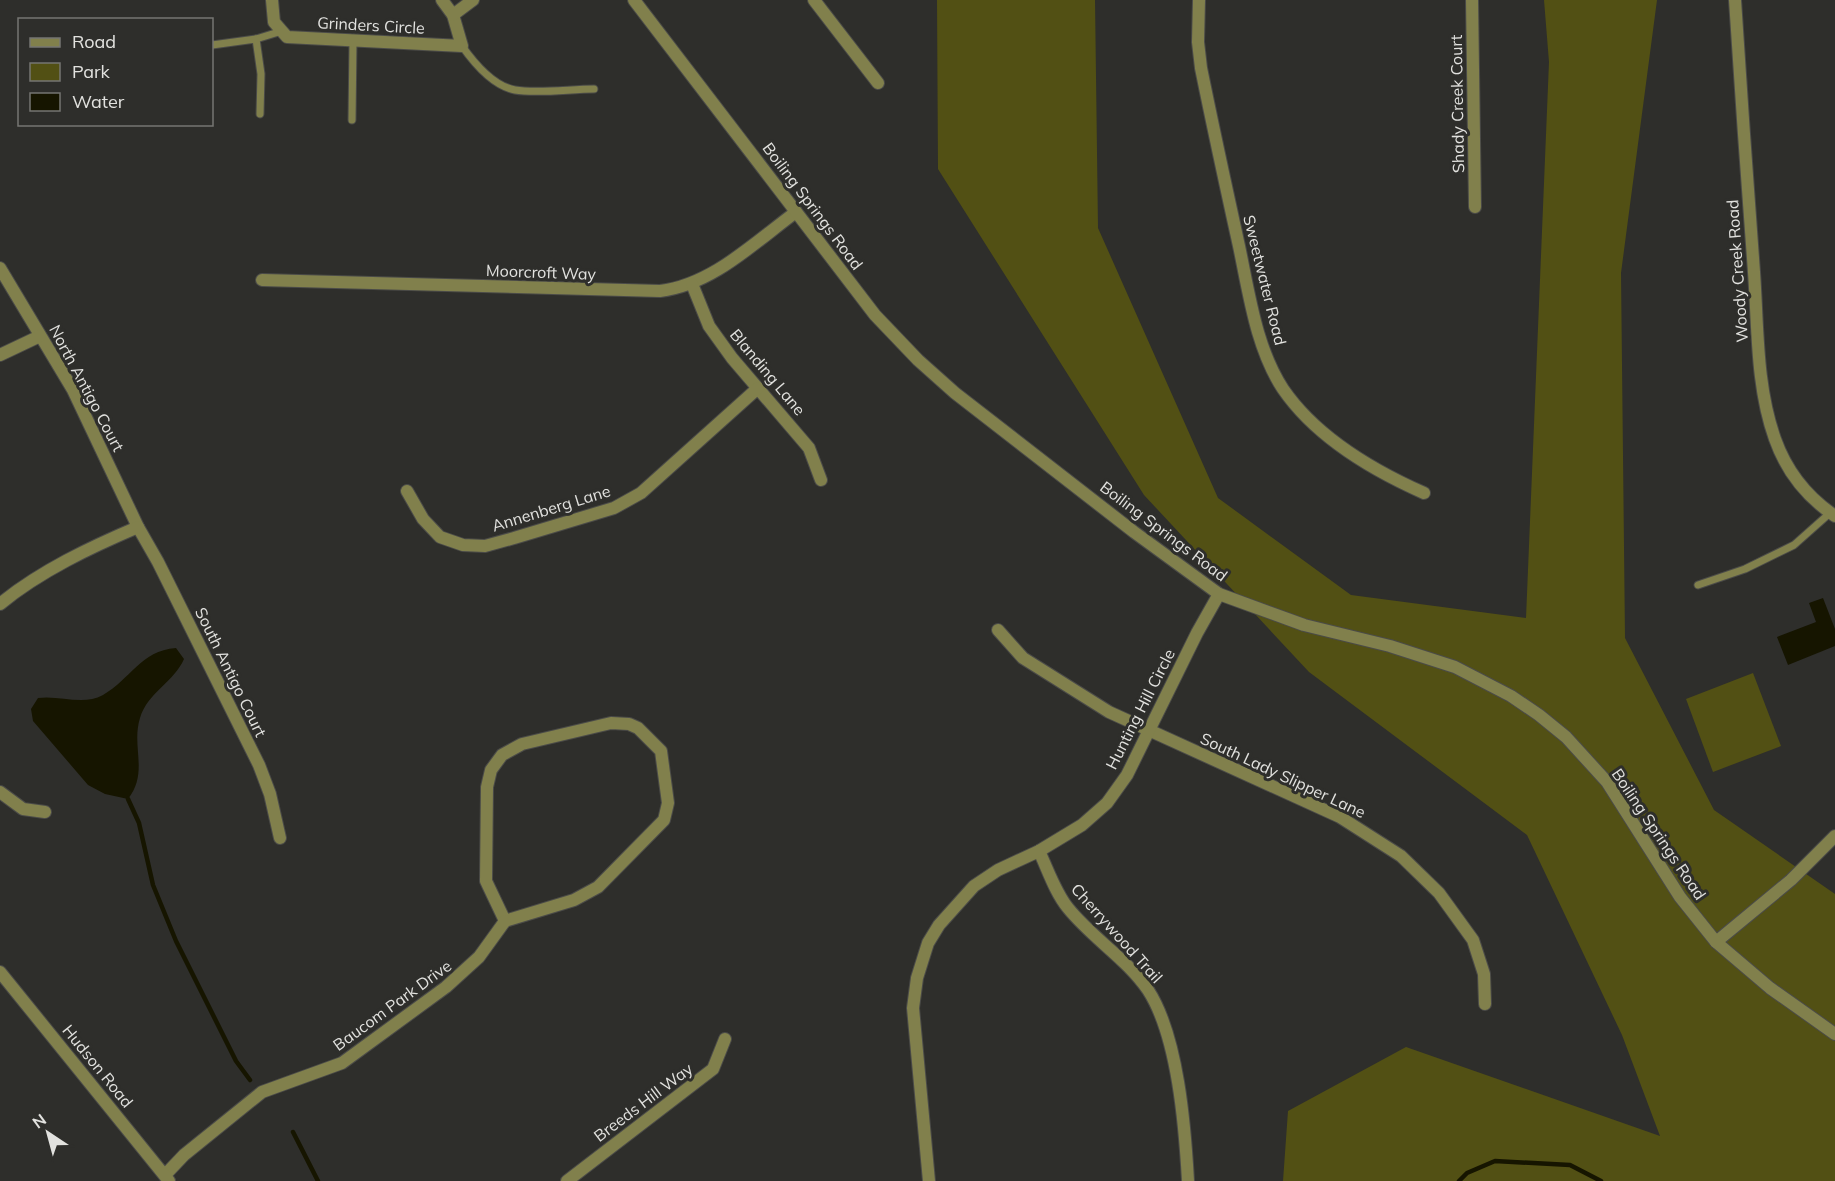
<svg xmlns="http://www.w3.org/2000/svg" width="1835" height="1181" font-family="Mulish,sans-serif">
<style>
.green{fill:#525014}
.water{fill:#161500}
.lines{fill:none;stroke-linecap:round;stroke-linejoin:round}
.stream{stroke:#161500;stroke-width:4.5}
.service-casing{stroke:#4b4b48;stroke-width:9}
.minor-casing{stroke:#4b4b48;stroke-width:14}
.tertiary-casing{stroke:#4b4b48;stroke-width:14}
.service{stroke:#81804c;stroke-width:7}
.minor{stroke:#81804c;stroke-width:12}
.tertiary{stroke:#81804c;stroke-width:12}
.labels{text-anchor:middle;stroke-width:6;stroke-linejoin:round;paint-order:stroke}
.street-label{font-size:16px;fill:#e2e2df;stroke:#2e2e2b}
</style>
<rect width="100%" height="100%" fill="#2e2e2b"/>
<g class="green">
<polygon points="937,0 1095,0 1098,228 1218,498 1351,595 1526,618 1549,62 1544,0 1657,0 1621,273 1625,638 1714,810 1835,894 1835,1181 1283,1181 1288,1111 1406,1047 1660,1136 1622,1035 1527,835 1309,672 1144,495 938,169"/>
<polygon points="1753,673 1781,746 1713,772 1686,699"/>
</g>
<g class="water">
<polygon points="1823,598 1835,629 1835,646 1788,665 1777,637 1816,622 1809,603"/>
<path d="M176,648l8,11c-10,23 -36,33 -44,59 -9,29 9,54 -12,81l-23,-5 -17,-9 -55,-64 -2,-12 7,-11c22,-3 45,8 65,-3 28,-16 37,-44 73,-47z"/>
</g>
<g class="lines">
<g class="stream">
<polyline points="128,799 139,823 153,885 176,941 236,1061 250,1080"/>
<polyline points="293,1132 318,1181"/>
<polyline points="1459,1181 1467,1173 1495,1161 1570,1165 1601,1181"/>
</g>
<g class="service-casing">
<g id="service">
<polyline points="256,39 261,74 260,114"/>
<polyline points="212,45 256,39 282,31"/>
<path d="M462,46c12,17 31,40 53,44 22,4 56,-1 79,-1"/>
<polyline points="352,120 353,41"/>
<polyline points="1698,585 1745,569 1794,545 1830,513"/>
</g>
</g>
<g class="minor-casing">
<g id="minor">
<polyline points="272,0 274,22 287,37 462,46 453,15 442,0"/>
<polyline points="814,0 878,83"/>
<path d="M1199,0l-1,42 3,26c12,59 25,119 38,178 10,47 17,102 44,143 33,48 89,81 141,104"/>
<polyline points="1472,0 1475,207"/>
<path d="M1735,0c6,91 12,181 19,272 4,55 2,114 21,167 11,31 32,58 60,77"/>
<polyline points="453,15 473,0"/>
<polyline points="0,268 73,390 138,527 158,562 259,765 270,794 280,838"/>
<path d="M262,280l398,11c52,-6 95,-49 136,-79"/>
<polyline points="692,284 709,326 732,358 809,448 821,480"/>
<polyline points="0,355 40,336"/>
<polyline points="407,491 423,519 440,537 463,545 485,546 514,538 614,508 641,493 758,388"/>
<path d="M0,604c40,-33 91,-57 138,-77"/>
<polyline points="998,630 1023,658 1109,712 1340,817 1401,856 1439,893 1473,940 1484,974 1485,1004"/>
<polygon points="611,723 629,724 638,728 661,751 668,803 664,820 598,887 574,900 505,921 486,881 487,787 491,770 502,755 522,744"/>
<polyline points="0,792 23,809 45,812"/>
<path d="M1039,851c9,19 16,41 29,57 24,30 59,51 80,82 30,46 37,137 40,191"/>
<polyline points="1716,942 1791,880 1835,836"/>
<polyline points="165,1175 184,1155 262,1092 342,1063 446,987 479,957 505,921"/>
<polyline points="567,1181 713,1069 725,1039"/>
<polyline points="929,1181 913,1008 917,978 928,943 939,925 974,886 998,870 1039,851 1082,825 1107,803 1127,775 1197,633 1219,594"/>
</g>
</g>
<g class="tertiary-casing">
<g id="tertiary">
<polyline points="634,0 875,315 918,360 955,393 1134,532 1219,594 1304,625 1390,646 1455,667 1511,696 1539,715 1566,737 1607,782 1680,897 1716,942 1770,988 1835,1034"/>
<polyline points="0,972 169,1181"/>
</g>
</g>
<use href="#service" class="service"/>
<use href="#minor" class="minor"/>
<use href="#tertiary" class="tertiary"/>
</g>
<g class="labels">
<g class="street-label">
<text transform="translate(371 25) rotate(3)" y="6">Grinders Circle</text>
<text transform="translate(1457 104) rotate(-91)" y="6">Shady Creek Court</text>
<text transform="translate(813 206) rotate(53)" y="6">Boiling Springs Road</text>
<text transform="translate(1737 271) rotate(-94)" y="6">Woody Creek Road</text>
<text transform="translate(541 272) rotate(2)" y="6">Moorcroft Way</text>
<text transform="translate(1265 280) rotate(76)" y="6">Sweetwater Road</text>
<text transform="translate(768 372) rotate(50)" y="6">Blanding Lane</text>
<text transform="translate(87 388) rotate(62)" y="6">North Antigo Court</text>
<text transform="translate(551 508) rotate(-17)" y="6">Annenberg Lane</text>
<text transform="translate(1164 531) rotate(37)" y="6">Boiling Springs Road</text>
<text transform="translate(231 672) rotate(64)" y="6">South Antigo Court</text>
<text transform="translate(1140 709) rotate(-63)" y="6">Hunting Hill Circle</text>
<text transform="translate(1283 775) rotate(25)" y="6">South Lady Slipper Lane</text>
<text transform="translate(1659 834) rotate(56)" y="6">Boiling Springs Road</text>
<text transform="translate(1117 933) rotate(48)" y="6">Cherrywood Trail</text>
<text transform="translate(392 1005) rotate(-36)" y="6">Baucom Park Drive</text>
<text transform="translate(98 1066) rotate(51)" y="6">Hudson Road</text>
<text transform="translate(643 1102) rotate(-37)" y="6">Breeds Hill Way</text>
</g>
</g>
<rect x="18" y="18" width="195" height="108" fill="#2e2e2b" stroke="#767673" stroke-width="1.5"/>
<rect x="30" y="38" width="30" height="9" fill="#81804c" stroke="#767673" stroke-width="1.5"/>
<text x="72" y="48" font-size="18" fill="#e2e2df">Road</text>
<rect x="30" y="63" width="30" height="18" fill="#525014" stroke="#767673" stroke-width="1.5"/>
<text x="72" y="78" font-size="18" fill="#e2e2df">Park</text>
<rect x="30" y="93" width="30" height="18" fill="#161500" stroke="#767673" stroke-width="1.5"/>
<text x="72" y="108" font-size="18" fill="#e2e2df">Water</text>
<g transform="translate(48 1133) rotate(324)" stroke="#2e2e2b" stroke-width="4.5" paint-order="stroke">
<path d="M0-4.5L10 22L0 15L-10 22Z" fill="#e2e2df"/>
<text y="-9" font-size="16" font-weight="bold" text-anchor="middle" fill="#e2e2df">N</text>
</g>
</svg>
